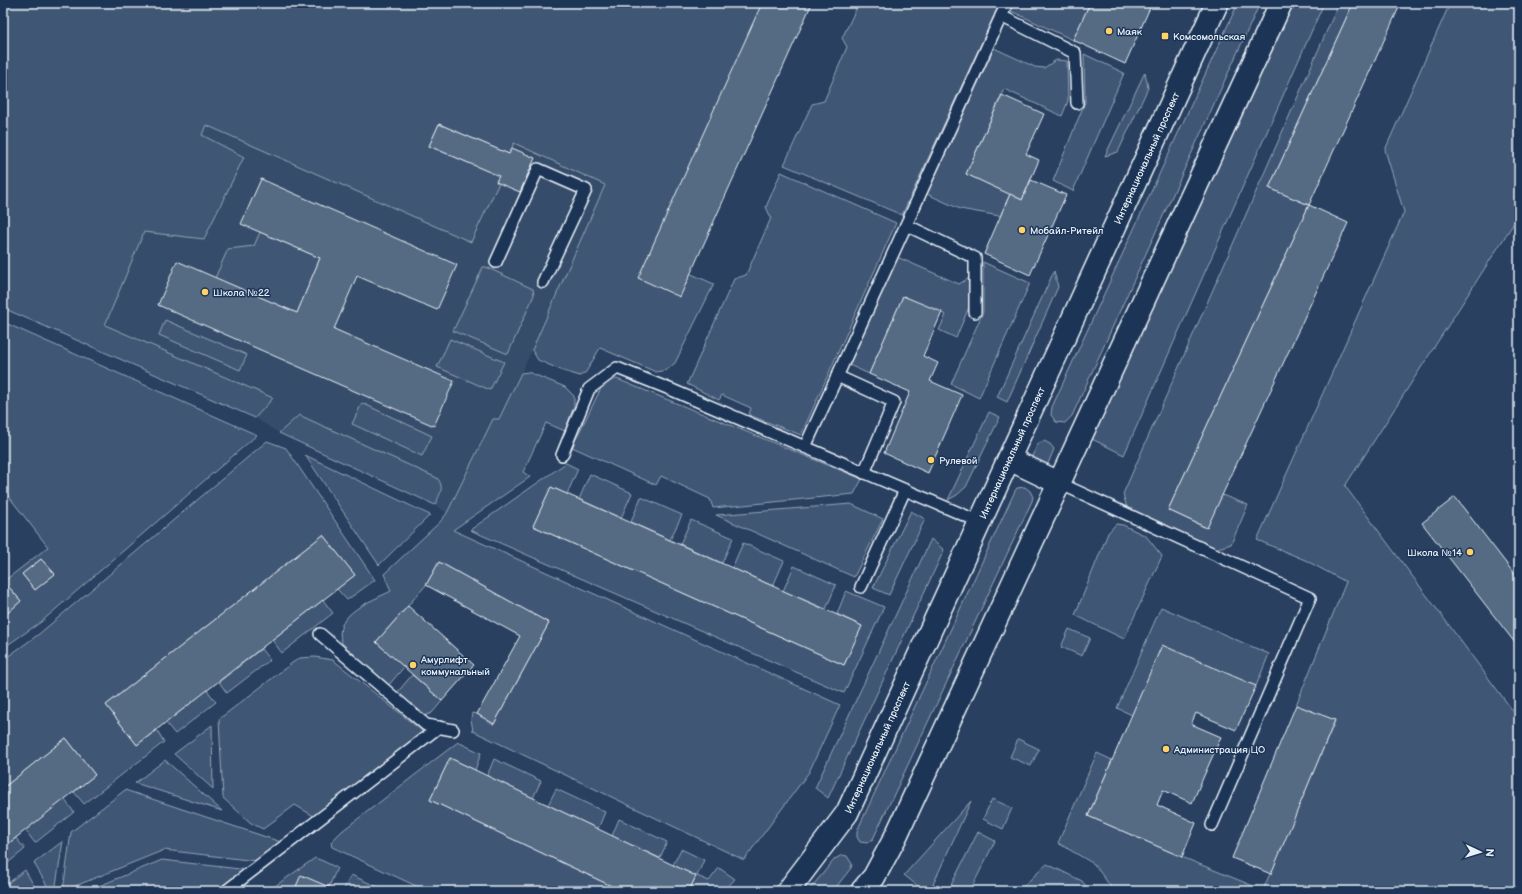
<svg xmlns="http://www.w3.org/2000/svg" width="1522" height="894" font-family="'Balsamiq Sans',sans-serif">
<style>
.built{fill:#364d6b}
.green{fill:#415774;stroke:#94a4b6;fill-rule:evenodd}
.building{fill:#556a83;stroke:#e8f1f8}
.lines{fill:none;stroke-linecap:round;stroke-linejoin:round}
.service-casing{stroke:#e8f1f8;stroke-width:14}
.tertiary-casing{stroke:#e8f1f8;stroke-width:25}
.secondary-casing{stroke:#e8f1f8;stroke-width:25}
.service{stroke:#1d3557;stroke-width:11}
.tertiary{stroke:#1d3557;stroke-width:22}
.secondary{stroke:#1d3557;stroke-width:22}
.poi-dot{fill:#ffd166;stroke:#1d3557;stroke-width:1.5}
.labels{text-anchor:middle;stroke-width:3;stroke-linejoin:round;paint-order:stroke}
.poi-label{font-size:10px;fill:#e8f1f8;stroke:#1d3557;text-anchor:start}
.street-label{font-size:10px;fill:#e8f1f8;stroke:#1d3557}
</style>
<rect width="100%" height="100%" fill="#294061"/>
<filter id="ink" filterUnits="userSpaceOnUse"><feTurbulence type="fractalNoise" baseFrequency=".025" numOctaves="2"/><feDisplacementMap in="SourceGraphic" scale="8" xChannelSelector="R" yChannelSelector="G"/><feConvolveMatrix kernelMatrix="1 2 1 2 8 2 1 2 1" color-interpolation-filters="sRGB"/></filter>
<g filter="url(#ink)">
<polygon class="built" points="454,3 605,185 532,350 499,419 493,419 447,513 435,505 279,433 255,418 3,308 3,215"/>
<g class="green">
<polygon points="7,3 17,4 18,3 762,3 689,273 714,284 675,363 667,370 656,372 600,348 586,372 580,376 563,371 538,360 532,350 605,185 514,143 509,154 439,124 429,146 499,176 496,181 499,183 471,242 206,125 202,135 244,157 204,239 144,232 105,325 273,398 255,418 3,308 3,11"/>
<polygon points="859,3 1000,3 902,215 784,165 812,104 824,101 847,47 842,38"/>
<polygon points="1014,3 1090,3 1073,40 1011,11"/>
<polygon points="1238,3 1260,3 1072,416 1065,423 1056,422 1051,415 1052,407"/>
<polygon points="1292,3 1324,3 1124,455 1092,439 1107,404"/>
<polygon points="1339,3 1353,3 1269,188 1309,205 1168,510 1206,528 1222,495 1248,505 1231,544 1215,549 1127,508 1123,494"/>
<polygon points="1450,3 1519,3 1519,215 1345,486 1519,719 1519,891 1114,891 1094,864 1058,843 1097,753 1112,760 1088,816 1182,857 1263,890 1335,721 1296,705 1346,582 1305,560 1257,540 1404,212 1385,150"/>
<polygon points="994,48 1035,67 1044,68 1056,60 1067,61 1068,101 1062,116 1004,89 966,174 1010,194 1000,216 960,209 927,194"/>
<polygon points="1084,54 1124,73 1073,191 1053,181 1085,102"/>
<polygon points="1145,72 1148,88 1118,152 1105,156"/>
<polygon points="781,172 896,223 801,435 749,415 751,408 722,395 719,400 687,384 734,279 746,275 771,218 766,207"/>
<polygon points="260,232 320,258 297,313 215,278 228,249 254,246"/>
<polygon points="897,257 959,284 969,278 969,307 956,338 939,330 946,315 903,296 869,374 849,365"/>
<polygon points="983,262 1030,283 979,398 951,384 983,312"/>
<polygon points="483,267 486,267 533,289 534,295 508,354 453,331"/>
<polygon points="1054,271 1058,287 1007,402 997,397"/>
<polygon points="165,320 247,355 240,370 159,335"/>
<path d="M3,322l254,113 -216,187 -38,26v-31l18,-16 -13,-15 -5,4v-8l45,-35 -45,-58zM41,559l14,15 -20,16 -13,-16z"/>
<polygon points="450,339 504,362 490,390 437,367"/>
<path d="M528,372l37,15 9,9v10l-9,25 -19,-8 -23,49 7,5 -77,53 387,175 -31,67 -65,88 -271,-129 -2,-12 1,-6 5,1 17,10 55,-101 -110,-61 -13,23 -50,57 28,25 -16,19 -46,-43c-11,-29 30,-42 49,-52l-7,-17 56,-52 7,-9 46,-94h6l22,-46z"/>
<polygon points="617,379 862,479 854,494 713,508 710,499 661,476 656,485 572,447 603,384 609,380"/>
<polygon points="362,403 432,436 422,456 352,424"/>
<polygon points="989,412 1000,417 966,487 957,495 948,500"/>
<path d="M299,415l138,63c8,9 3,16 -2,27l-156,-72z"/>
<polygon points="267,441 286,448 375,580 347,600 337,589 355,575 323,535 106,705 137,745 157,730 164,742 84,804 74,792 95,775 66,738 3,788 3,660 39,634"/>
<polygon points="1044,441 1050,444 1054,449 1047,466 1031,458 1038,444"/>
<polygon points="305,455 430,515 379,565"/>
<polygon points="566,463 578,469 567,494 551,487 533,526 844,665 862,626 837,614 846,591 884,607 844,693 470,530"/>
<polygon points="590,474 632,493 621,518 579,499"/>
<polygon points="1025,487 1030,491 1033,497 1032,501 873,839 867,843 860,842 857,837 857,831 1015,491 1017,488"/>
<polygon points="641,497 682,515 670,540 631,522"/>
<polygon points="851,504 883,519 854,577 716,515"/>
<polygon points="911,511 925,519 889,595 873,588"/>
<polygon points="691,520 733,538 722,563 680,544"/>
<polygon points="1116,524 1123,525 1146,536 1162,556 1124,639 1075,615 1108,533"/>
<polygon points="931,539 944,550 828,798 815,788"/>
<polygon points="743,543 784,561 773,586 732,568"/>
<polygon points="794,566 836,585 826,609 783,591"/>
<polygon points="323,600 333,613 282,653 272,640"/>
<polygon points="1161,607 1269,654 1256,686 1132,715 1117,708"/>
<polygon points="1069,629 1090,638 1082,656 1061,647"/>
<polygon points="261,649 270,660 227,693 219,682"/>
<polygon points="315,657 333,660 426,734 317,818 295,805 263,829 251,823 223,798 219,719 292,663 300,658"/>
<polygon points="412,675 442,701 432,713 424,716 396,694"/>
<polygon points="207,690 216,702 175,734 166,723"/>
<polygon points="212,725 213,789 174,754"/>
<polygon points="1018,739 1039,749 1031,766 1010,757"/>
<polygon points="458,742 481,753 475,770 450,758 430,800 622,891 427,891 332,847 331,842 342,831"/>
<polygon points="494,759 541,781 533,798 487,776"/>
<polygon points="165,760 222,811 135,783"/>
<polygon points="556,789 605,812 598,829 548,805"/>
<polygon points="125,790 281,842 256,861 164,850 63,891 71,832"/>
<polygon points="64,799 74,812 35,843 25,830"/>
<polygon points="992,799 1012,808 1003,829 983,819"/>
<polygon points="971,801 930,891 924,891 904,875"/>
<polygon points="619,819 667,842 660,858 612,836"/>
<polygon points="978,832 995,841 970,891 964,891 951,885"/>
<polygon points="16,838 25,849 3,867 3,848"/>
<polygon points="63,841 55,891 50,891 34,863"/>
<polygon points="681,849 704,860 697,876 709,881 719,868 735,879 724,891 689,891 696,876 673,865"/>
<polygon points="842,855 847,856 852,864 851,868 833,891 808,891 835,859"/>
<polygon points="315,858 323,861 337,868 329,887 294,891 268,891"/>
<polygon points="162,860 248,870 219,891 87,891"/>
<polygon points="1047,864 1082,881 1090,891 1018,891"/>
<polygon points="25,870 37,891 3,891 3,887"/>
<polygon points="351,875 387,891 343,891"/>
</g>
<g class="building">
<polygon points="762,3 812,3 680,297 638,278"/>
<polygon points="1090,3 1152,3 1125,64 1073,40"/>
<polygon points="1353,3 1401,3 1309,205 1269,188"/>
<polygon points="1002,95 1044,114 1026,154 1039,160 1022,200 966,174"/>
<polygon points="439,124 509,154 512,148 535,158 520,192 496,182 499,176 429,146"/>
<polygon points="261,179 457,265 437,310 357,276 334,329 454,381 434,426 158,305 177,261 297,313 320,258 241,224"/>
<polygon points="1031,180 1066,195 1030,275 984,254 1010,194 1022,200"/>
<polygon points="1309,205 1348,223 1207,528 1168,510"/>
<polygon points="903,296 942,312 923,356 938,363 930,381 962,395 928,473 884,453 910,392 869,374"/>
<polygon points="551,487 862,626 844,665 533,526"/>
<polygon points="1455,497 1519,580 1519,648 1422,523"/>
<polygon points="323,535 355,575 137,745 106,705"/>
<polygon points="41,559 55,574 35,590 22,574"/>
<polygon points="439,562 549,623 494,724 477,714 520,636 426,585"/>
<polygon points="8,586 21,601 3,617 3,590"/>
<polygon points="408,606 474,665 442,701 376,642"/>
<polygon points="1162,645 1256,686 1236,730 1196,713 1191,724 1221,737 1192,803 1163,790 1157,805 1196,823 1182,857 1088,816"/>
<polygon points="1296,705 1335,720 1271,874 1232,858"/>
<polygon points="66,738 95,775 3,848 3,788"/>
<polygon points="450,758 696,876 689,891 622,891 430,800"/>
<polygon points="301,875 329,887 337,891 294,891"/>
</g>
<g class="lines">
<g class="service-casing">
<g id="service">
<polyline points="1001,16 1075,53 1077,103"/>
<polyline points="906,225 975,258 975,312"/>
<polyline points="496,262 538,169 586,190 543,282"/>
<polyline points="837,376 894,402 864,473"/>
<polyline points="805,447 1007,3"/>
<polyline points="562,455 589,389 617,368 672,390 980,522"/>
<polyline points="1059,483 1310,598 1212,825"/>
<polyline points="861,587 905,490"/>
<polyline points="320,634 426,725 453,730"/>
<polyline points="226,891 439,727"/>
</g>
</g>
<g class="tertiary-casing">
<polyline id="tertiary" points="1009,459 1059,483"/>
</g>
<g class="secondary-casing">
<g id="secondary">
<path id="s1" d="M788,891l59,-78 370,-810"/>
<polyline points="862,891 874,877 896,836 1281,3"/>
</g>
</g>
<use href="#service" class="service"/>
<use href="#tertiary" class="tertiary"/>
<use href="#secondary" class="secondary"/>
</g>
</g>
<g class="poi-dot">
<circle cx="1109" cy="31" r="4"/>
<rect x="1161" y="32" width="8" height="8" rx="2"/>
<circle cx="1022" cy="230" r="4"/>
<circle cx="205" cy="292" r="4"/>
<circle cx="931" cy="460" r="4"/>
<circle cx="1470" cy="552" r="4"/>
<circle cx="413" cy="665" r="4"/>
<circle cx="1166" cy="749" r="4"/>
</g>
<g class="labels">
<g class="poi-label">
<text x="1117" y="35">Маяк</text>
<text x="1173" y="40">Комсомольская</text>
<text x="1030" y="234">Мобайл-Ритейл</text>
<text x="213" y="296">Школа №22</text>
<text x="939" y="464">Рулевой</text>
<text x="1462" y="556" text-anchor="end">Школа №14</text>
<text x="421" y="663">Амурлифт<tspan x="421" dy="12">коммунальный</tspan></text>
<text x="1174" y="753">Администрация ЦО</text>
</g>
<g class="street-label">
<text dy="4" stroke="none"><textPath href="#s1" startOffset="818">Интернациональный проспект</textPath></text>
<text dy="4" stroke="none"><textPath href="#s1" startOffset="494">Интернациональный проспект</textPath></text>
<text dy="4" stroke="none"><textPath href="#s1" startOffset="170">Интернациональный проспект</textPath></text>
</g>
</g>
<rect width="1522" height="894" fill="none" stroke="#1d3557" stroke-width="16"/>
<rect x="8" y="8" width="1506" height="878" fill="none" stroke="#e8f1f8" stroke-width="1.5" filter="url(#ink)"/>
<g transform="translate(1480 852) rotate(94)" stroke="#1d3557" stroke-width="3" paint-order="stroke">
<path d="M0-3L7 15L0 10L-7 15Z" fill="#e8f1f8"/>
<text y="-6" font-size="11" font-weight="bold" text-anchor="middle" fill="#e8f1f8">N</text>
</g>
</svg>
